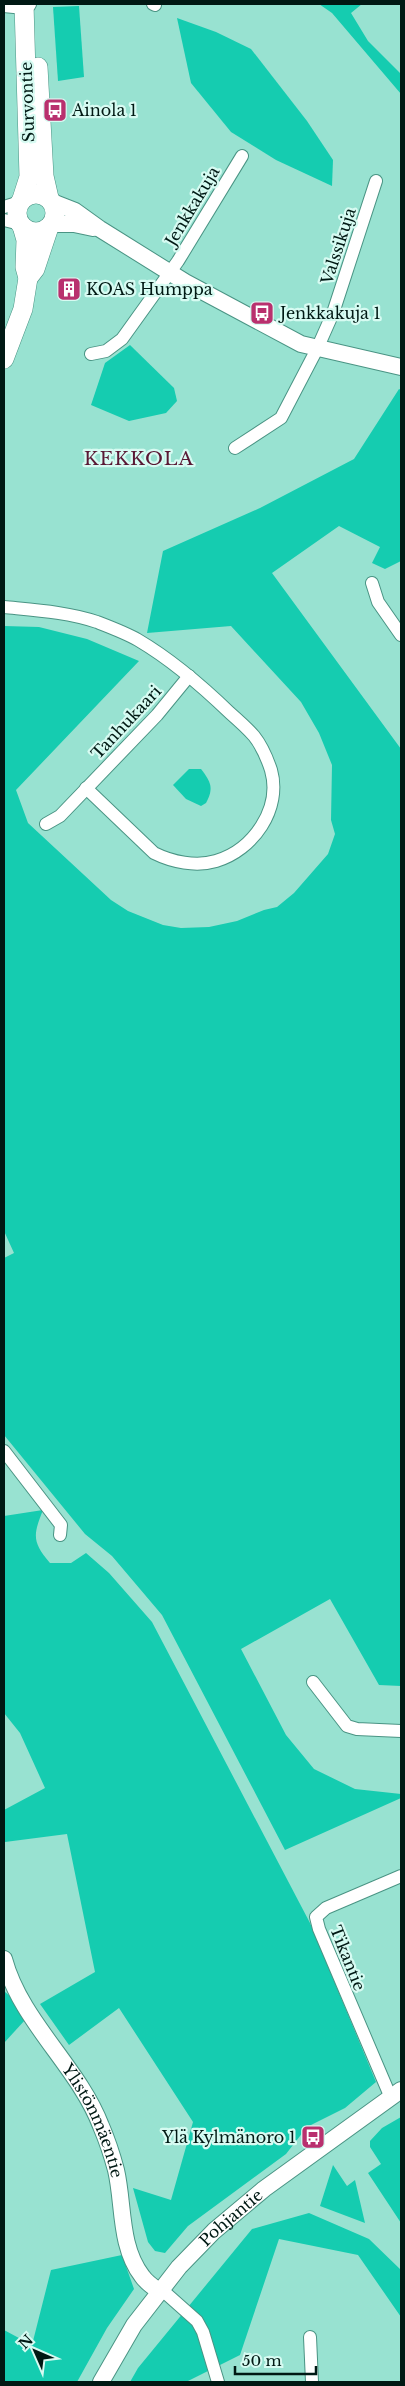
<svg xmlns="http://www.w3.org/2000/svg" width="405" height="2386" font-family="'Libre Baskerville',serif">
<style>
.green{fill:#15ccb0}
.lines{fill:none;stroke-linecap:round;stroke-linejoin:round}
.minor-casing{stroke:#4a9484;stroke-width:14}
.tertiary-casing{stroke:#4a9484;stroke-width:18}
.secondary-casing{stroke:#4a9484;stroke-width:20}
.minor{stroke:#fff;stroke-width:12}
.tertiary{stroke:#fff;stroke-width:16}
.secondary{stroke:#fff;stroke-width:19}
.labels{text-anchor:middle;stroke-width:4.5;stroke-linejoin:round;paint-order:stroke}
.street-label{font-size:16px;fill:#001914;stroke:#d7fbf2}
.poi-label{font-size:16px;fill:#001914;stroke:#d7fbf2;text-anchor:start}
.quarter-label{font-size:19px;letter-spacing:1px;fill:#591834;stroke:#d7fbf2}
</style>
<rect width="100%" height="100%" fill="#98e2d1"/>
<g class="green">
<polygon points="319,4 362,4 351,13 368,41 401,74 401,94 332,13"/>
<polygon points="79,6 84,77 58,81 53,7"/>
<polygon points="177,18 216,32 251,49 307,121 333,160 332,186 276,160 231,132 191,83"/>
<polygon points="130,345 174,388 177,401 166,413 129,421 91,405 105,363"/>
<polygon points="399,389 401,390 401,561 385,569 372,563 380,547 339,526 272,573 401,749 401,1686 379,1685 330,1599 241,1649 286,1735 314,1769 355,1789 401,1794 401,1798 285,1850 162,1615 112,1556 85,1534 4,1435 4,1258 14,1253 4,1231 4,626 39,627 87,639 139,661 16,790 28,823 111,900 128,911 163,925 181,928 209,927 237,921 264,910 277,907 294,893 328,854 335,834 331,820 332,765 319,733 301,702 231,626 147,633 163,551 260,508 354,459"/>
<path d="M189,769h12c10,13 13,19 5,34l-5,3 -15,-7 -13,-14z"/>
<path d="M43,1510c-10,25 -11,32 7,53h21l15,-10 23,20 43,49 158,301 66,159 -31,26 -38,19 -21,27 -98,72 -23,27 -10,-2 -7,-9 -15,-54 38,12 22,-78 -74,-114 -50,37 -29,-41 55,-32 -28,-138 -62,8 -1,-32 41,-22 -25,-55 -16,-20v-197z"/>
<polygon points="4,1991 12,1998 25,2020 4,2043"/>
<polygon points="401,2117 401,2223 368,2173 381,2164 370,2147 370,2141 382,2128"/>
<polygon points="333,2165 347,2186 355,2180 365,2223 320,2206"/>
<polygon points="309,2213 369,2239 401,2270 401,2317 358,2255 279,2239 240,2355 186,2382 130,2382 138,2368 252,2229"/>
<polygon points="122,2255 134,2289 107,2328 77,2382 4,2382 4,2330 32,2345 51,2270"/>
</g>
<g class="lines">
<g class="minor-casing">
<g id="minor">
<polyline points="153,4 155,5"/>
<polyline points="4,207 20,202"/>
<polyline points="4,220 20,224"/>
<polyline points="91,354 106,351 122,339 178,261 242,156"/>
<polyline points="235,448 281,418 317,349 333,313 376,181"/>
<polyline points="372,583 378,602 401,635"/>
<path d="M4,607c30,3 64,5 93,15 13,5 29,11 41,18 34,20 64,46 92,73 8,7 17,15 24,23 8,10 13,22 17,34 11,39 -18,80 -55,91 -20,6 -44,1 -62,-8l-68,-65"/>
<polyline points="46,824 60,816 157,715 189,676"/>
<polyline points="4,1451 61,1525 60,1535"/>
<polyline points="313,1682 347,1726 357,1729 401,1731"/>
<polyline points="391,2098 319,1929 316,1917 326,1908 401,1876"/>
<polyline points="161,2289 197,2321 203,2332 218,2382"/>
<polyline points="310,2337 312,2382"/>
</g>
</g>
<g class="tertiary-casing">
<g id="tertiary">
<polyline points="4,4 24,6 28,4"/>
<polyline points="52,202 75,211 100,229 185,282 301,344 401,367"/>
<polyline points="52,224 74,224 93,228"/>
<path id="s1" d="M4,1959c17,63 74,107 97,167 6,14 11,29 15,44 8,34 3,76 26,106 4,6 11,11 17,15"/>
<path id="s2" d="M101,2382l33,-57 45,-58 35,-36 50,-42 137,-99"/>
</g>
</g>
<g class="secondary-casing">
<g id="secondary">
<polyline points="38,67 44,176 49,198"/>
<circle cx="36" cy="213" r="19"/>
<polyline points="22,199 29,177 24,4"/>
<polyline points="28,278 35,269 49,227"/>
<polyline points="4,359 23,309 28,278 25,267 26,240 22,226"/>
</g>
</g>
<use href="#minor" class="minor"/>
<use href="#tertiary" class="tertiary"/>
<use href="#secondary" class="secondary"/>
</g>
<defs>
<g id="bus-square" transform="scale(1.25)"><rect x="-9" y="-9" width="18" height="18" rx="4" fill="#b9306e" stroke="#d7fbf2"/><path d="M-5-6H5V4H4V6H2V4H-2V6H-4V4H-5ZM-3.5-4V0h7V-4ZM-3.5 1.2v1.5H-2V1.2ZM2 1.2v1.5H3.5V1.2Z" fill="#fff"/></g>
<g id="building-square" transform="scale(1.25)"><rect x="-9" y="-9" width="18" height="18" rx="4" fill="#b9306e" stroke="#d7fbf2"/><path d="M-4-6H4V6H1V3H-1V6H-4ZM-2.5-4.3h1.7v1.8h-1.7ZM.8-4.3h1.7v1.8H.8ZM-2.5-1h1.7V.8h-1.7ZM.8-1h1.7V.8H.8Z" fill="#fff"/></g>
</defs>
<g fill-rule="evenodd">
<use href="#bus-square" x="55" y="110"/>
<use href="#building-square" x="69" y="289"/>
<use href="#bus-square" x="262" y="313"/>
<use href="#bus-square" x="313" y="2137"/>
</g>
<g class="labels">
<g class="street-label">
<text transform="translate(27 102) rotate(-92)" y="6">Survontie</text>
<text transform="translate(192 206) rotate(-59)" y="6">Jenkkakuja</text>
<text transform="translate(338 246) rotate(-72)" y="6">Valssikuja</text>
<text transform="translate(126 722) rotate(-47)" y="6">Tanhukaari</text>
<text transform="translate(348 1958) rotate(68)" y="6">Tikantie</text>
<text dy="6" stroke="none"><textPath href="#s1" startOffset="186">Ylistönmäentie</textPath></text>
<text dy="6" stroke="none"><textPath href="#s2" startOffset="211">Pohjantie</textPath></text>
</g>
<g class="poi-label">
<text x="72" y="116">Ainola 1</text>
<text x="86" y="295">KOAS Humppa</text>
<text x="280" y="319">Jenkkakuja 1</text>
<text x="296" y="2143" text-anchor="end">Ylä Kylmänoro 1</text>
</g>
<g class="quarter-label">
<text x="139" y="465">KEKKOLA</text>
</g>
</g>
<rect width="405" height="2386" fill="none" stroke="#001914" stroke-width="10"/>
<g transform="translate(35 2351) rotate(315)" stroke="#d7fbf2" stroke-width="4" paint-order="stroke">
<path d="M0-4L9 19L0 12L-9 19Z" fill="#001914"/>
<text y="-8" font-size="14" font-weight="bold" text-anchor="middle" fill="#001914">N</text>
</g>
<path d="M235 2366v8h81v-8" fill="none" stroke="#001914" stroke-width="2.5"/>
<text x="242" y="2366" font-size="15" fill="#001914" stroke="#d7fbf2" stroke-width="4" paint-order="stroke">50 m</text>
</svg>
